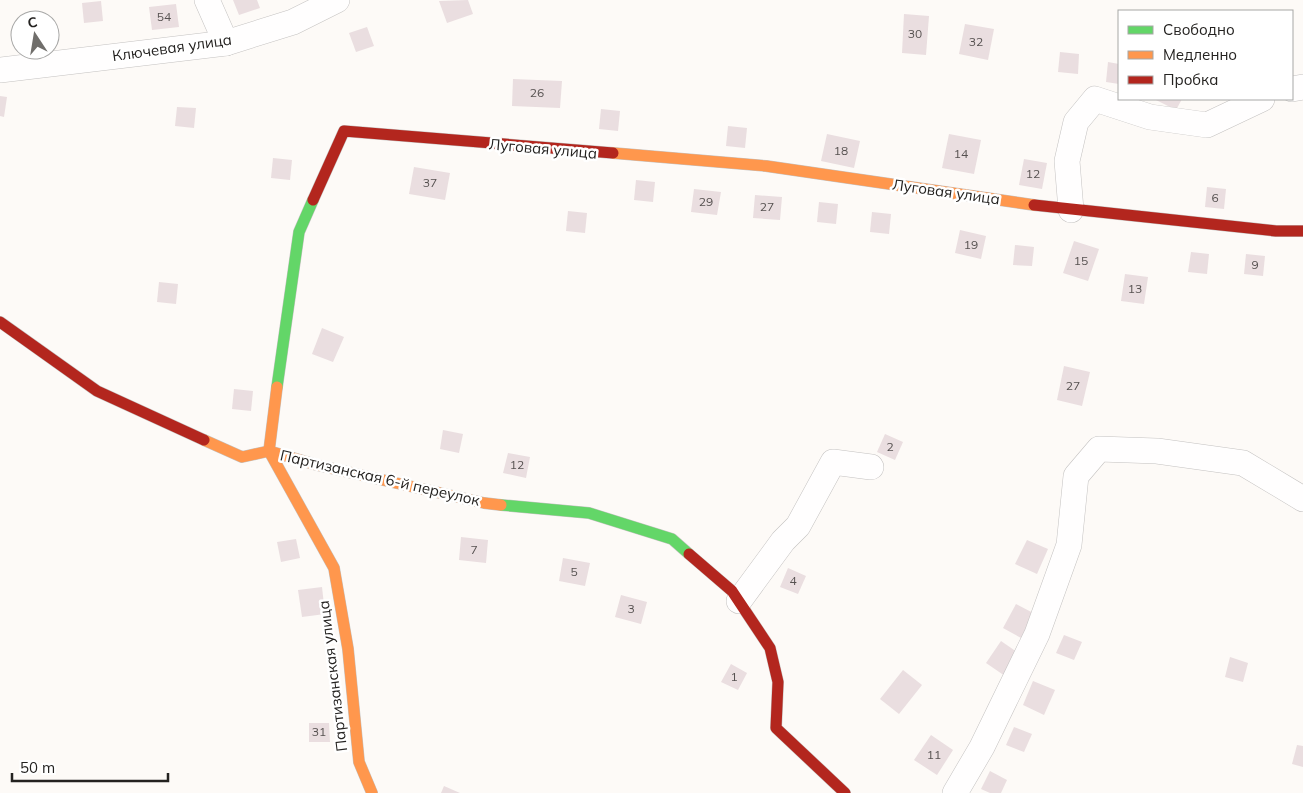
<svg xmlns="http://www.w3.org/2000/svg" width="1303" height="793" font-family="Mulish,sans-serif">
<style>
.building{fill:#eadee0}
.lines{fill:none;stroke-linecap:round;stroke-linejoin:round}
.street-casing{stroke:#c4c2c1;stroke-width:26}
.fast-casing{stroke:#c4c2c1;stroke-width:12}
.slow-casing{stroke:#c4c2c1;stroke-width:12}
.jam-casing{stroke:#c4c2c1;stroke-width:12}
.street{stroke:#fffefe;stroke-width:25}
.fast{stroke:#63d668;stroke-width:11}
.slow{stroke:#ff974d;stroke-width:11}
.jam{stroke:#b3261e;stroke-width:11}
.labels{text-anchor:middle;stroke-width:5;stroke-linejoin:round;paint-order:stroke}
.number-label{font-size:12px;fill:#565150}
.street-label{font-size:15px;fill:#242220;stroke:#fff}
</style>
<rect width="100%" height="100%" fill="#fdfaf7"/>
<g class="building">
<polygon points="233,0 257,0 260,8 239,15"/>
<polygon points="468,0 473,14 447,23 439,1"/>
<polygon points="101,1 103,21 84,23 82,3"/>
<polygon points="176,4 179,27 152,30 149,7"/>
<polygon points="904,14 929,16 926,55 902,53"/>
<polygon points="965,24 994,29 988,60 959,54"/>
<polygon points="367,27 374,46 356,52 349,33"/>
<polygon points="1060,52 1079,54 1078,74 1058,72"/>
<polygon points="1108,62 1119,64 1119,84 1106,82"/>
<polygon points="513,79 562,81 560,108 512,106"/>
<polygon points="0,96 7,97 4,117 0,116"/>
<polygon points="1154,99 1182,99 1176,110"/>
<polygon points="177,107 196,108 194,128 175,126"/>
<polygon points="601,109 620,111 618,131 599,129"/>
<polygon points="728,126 747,128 745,148 726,146"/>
<polygon points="827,134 860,141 854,168 821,161"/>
<polygon points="949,134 981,140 974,174 942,168"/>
<polygon points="273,158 292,160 290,180 271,178"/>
<polygon points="1024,159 1047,163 1042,189 1019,185"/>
<polygon points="414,167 450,173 445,200 409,194"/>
<polygon points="636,180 655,182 653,202 634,200"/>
<polygon points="1207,187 1226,189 1224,209 1205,207"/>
<polygon points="694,189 721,192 717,215 691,212"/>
<polygon points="755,195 782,197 780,220 753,218"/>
<polygon points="819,202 838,204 836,224 817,222"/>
<polygon points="568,211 587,213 585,233 566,231"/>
<polygon points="872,212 891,214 889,234 870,232"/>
<polygon points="960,230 986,236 981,259 955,253"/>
<polygon points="1074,241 1099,249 1088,281 1063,273"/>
<polygon points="1015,245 1034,247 1032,266 1013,265"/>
<polygon points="1191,252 1209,254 1207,274 1188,272"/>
<polygon points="1246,254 1265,256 1263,276 1244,274"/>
<polygon points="1125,274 1148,277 1144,304 1121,301"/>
<polygon points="159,282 178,284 176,304 157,302"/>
<polygon points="322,328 344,337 333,362 312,354"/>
<polygon points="1064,366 1090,372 1082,406 1057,400"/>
<polygon points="234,389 253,391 251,411 232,409"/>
<polygon points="443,430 463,434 459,453 440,449"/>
<polygon points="885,434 903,442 895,460 877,452"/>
<polygon points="508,453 530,457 526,478 503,473"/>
<polygon points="461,537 488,540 486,563 459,560"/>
<polygon points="296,539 300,558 281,562 277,542"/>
<polygon points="1027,540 1048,549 1037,574 1015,564"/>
<polygon points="563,558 590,563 585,586 559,581"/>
<polygon points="788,568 806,576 798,594 780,587"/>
<polygon points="322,587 325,614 302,617 298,590"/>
<polygon points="621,595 647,602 641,624 615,617"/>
<polygon points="1016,604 1037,615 1023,639 1003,628"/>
<polygon points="1064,635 1082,642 1074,660 1056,653"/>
<polygon points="1001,641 1020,654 1005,676 986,663"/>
<polygon points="1230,657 1248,663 1243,682 1225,677"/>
<polygon points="731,664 747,673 738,690 721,682"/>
<polygon points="903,670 922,685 899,714 880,699"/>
<polygon points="1033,681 1055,690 1044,715 1023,705"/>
<polygon points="309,723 329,723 330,742 309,742"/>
<polygon points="1014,727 1032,734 1024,752 1006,745"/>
<polygon points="931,735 953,750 937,775 914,760"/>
<polygon points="1297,745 1303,746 1303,767 1292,764"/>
<polygon points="990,771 1007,780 1001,793 990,793 981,789"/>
<polygon points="444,786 460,793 441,793"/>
</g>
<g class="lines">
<g class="street-casing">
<g id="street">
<polyline points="207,0 226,43"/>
<polyline points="0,70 226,43 293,22 337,0"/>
<polyline points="1292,89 1303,87"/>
<polyline points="1071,210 1067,161 1076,122 1095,99 1150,117 1207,125 1262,99"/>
<polyline points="739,601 783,541 798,526 833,462 871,467"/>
<polyline points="955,793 982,747 1037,634 1069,545 1076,476 1099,449 1157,451 1243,463 1303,499"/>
</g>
</g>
<g class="fast-casing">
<g id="fast">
<polyline points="277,387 299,232 313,200"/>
<polyline points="501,505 589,513 672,539 689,554"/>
</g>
</g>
<g class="slow-casing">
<g id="slow">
<polyline points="613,153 766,166 1034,205"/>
<polyline points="277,387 269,451 334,568 348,649 359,762 372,793"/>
<polyline points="204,440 242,457 269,451 317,465 484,503 501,505"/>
</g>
</g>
<g class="jam-casing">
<g id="jam">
<polyline points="313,200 344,131 613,153"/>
<polyline points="1034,205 1276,231 1303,231"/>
<polyline points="0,322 97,391 204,440"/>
<polyline points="689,554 732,591 770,648 778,682 776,728 845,793"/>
</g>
</g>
<use href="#street" class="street"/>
<use href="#fast" class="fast"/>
<use href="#slow" class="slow"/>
<use href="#jam" class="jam"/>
</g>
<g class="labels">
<g class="number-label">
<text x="164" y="21">54</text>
<text x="915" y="38">30</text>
<text x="976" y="46">32</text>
<text x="537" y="97">26</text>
<text x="841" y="155">18</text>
<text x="961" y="158">14</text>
<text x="1033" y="178">12</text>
<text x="430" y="187">37</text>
<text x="1215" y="202">6</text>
<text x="706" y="206">29</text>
<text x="767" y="211">27</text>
<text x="971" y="249">19</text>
<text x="1081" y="265">15</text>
<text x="1255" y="269">9</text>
<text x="1135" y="293">13</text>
<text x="1073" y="390">27</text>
<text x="890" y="451">2</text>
<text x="517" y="469">12</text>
<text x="474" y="554">7</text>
<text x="574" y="576">5</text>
<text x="793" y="585">4</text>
<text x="631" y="613">3</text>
<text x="734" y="681">1</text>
<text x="319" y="736">31</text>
<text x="934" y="759">11</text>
</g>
<g class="street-label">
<text transform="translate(172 48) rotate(-8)" y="5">Ключевая улица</text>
<text transform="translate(543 149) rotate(5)" y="5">Луговая улица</text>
<text transform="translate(946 192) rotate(8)" y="5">Луговая улица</text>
<text transform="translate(380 478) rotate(13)" y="5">Партизанская 6-й переулок</text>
<text transform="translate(333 676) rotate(-97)" y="5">Партизанская улица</text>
</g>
</g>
<rect x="1118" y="10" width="175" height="90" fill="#ffffff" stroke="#a7a7a6"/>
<rect x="1128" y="26" width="25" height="8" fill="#63d668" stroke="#a7a7a6"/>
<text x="1163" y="35" font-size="15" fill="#242220">Свободно</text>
<rect x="1128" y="51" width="25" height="8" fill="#ff974d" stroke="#a7a7a6"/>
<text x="1163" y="60" font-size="15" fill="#242220">Медленно</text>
<rect x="1128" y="76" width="25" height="8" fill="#b3261e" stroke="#a7a7a6"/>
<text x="1163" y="85" font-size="15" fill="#242220">Пробка</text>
<g transform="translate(35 35) rotate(348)"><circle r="24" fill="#ffffff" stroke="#a7a7a6"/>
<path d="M0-4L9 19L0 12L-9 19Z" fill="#706e6b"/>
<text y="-8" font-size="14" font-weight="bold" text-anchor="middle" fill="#242220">С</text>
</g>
<path d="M12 773v8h156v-8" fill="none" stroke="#242220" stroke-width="2.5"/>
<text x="20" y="773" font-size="15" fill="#242220" stroke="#ffffff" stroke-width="4" paint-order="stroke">50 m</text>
</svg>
